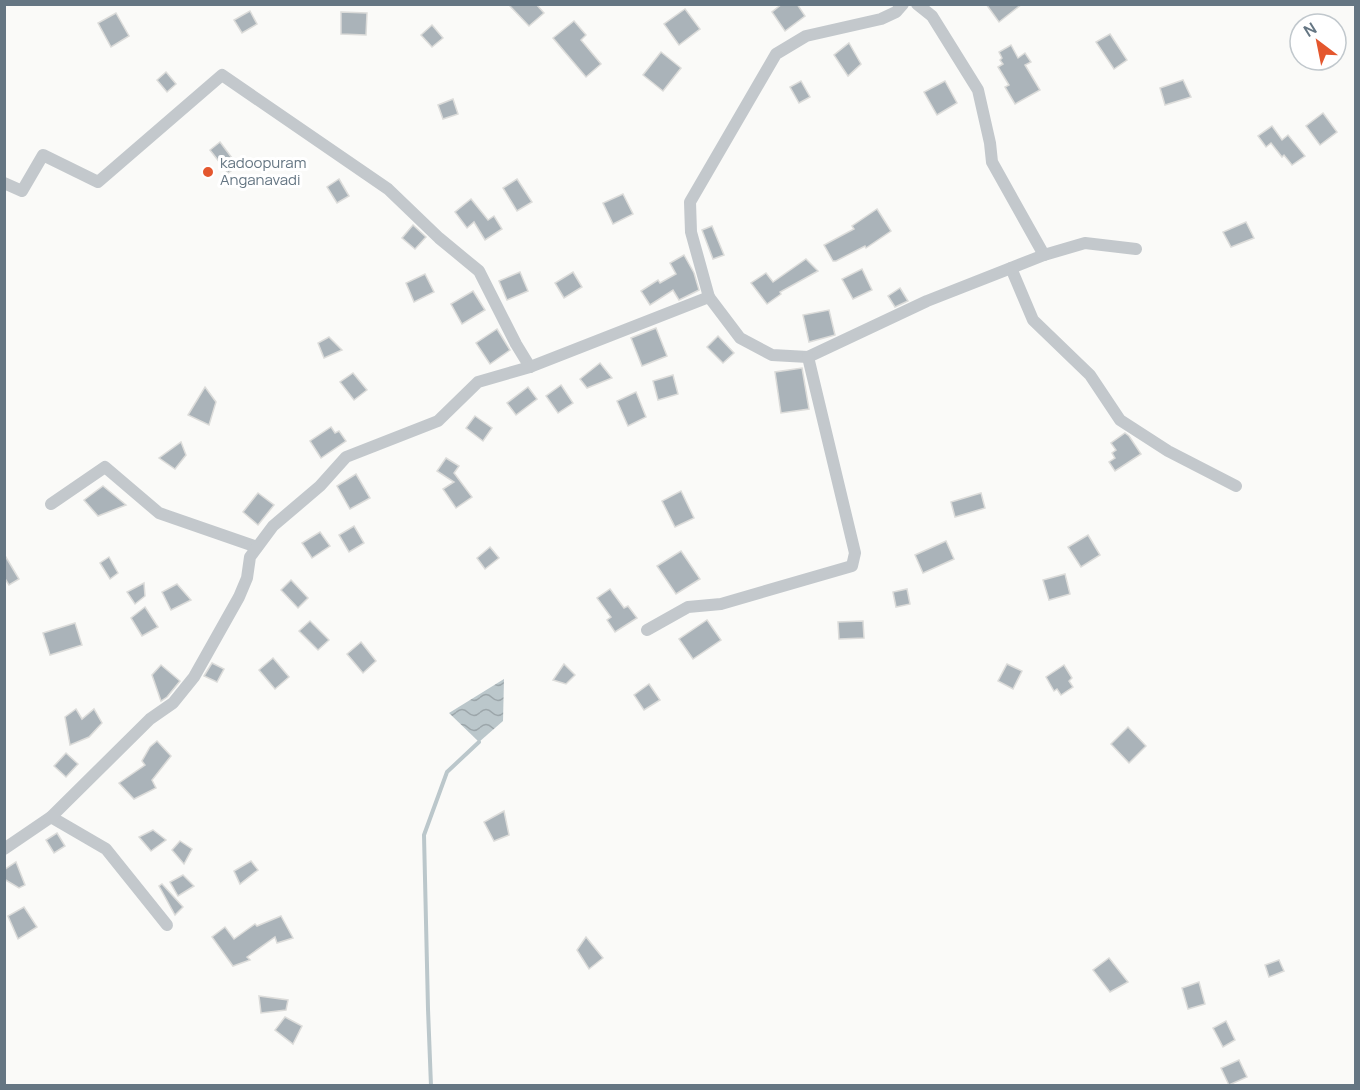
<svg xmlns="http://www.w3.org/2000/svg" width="1360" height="1090" font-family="Manrope,sans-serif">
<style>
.water{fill:url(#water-waves)}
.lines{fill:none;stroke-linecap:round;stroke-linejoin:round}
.stream{stroke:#bbc7cb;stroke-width:4}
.building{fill:#aab3b9;stroke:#dcdcda;stroke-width:1.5}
.street{stroke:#c3c8cc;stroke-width:12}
.poi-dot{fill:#e4572e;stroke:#fff;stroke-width:2}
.labels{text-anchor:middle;stroke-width:6;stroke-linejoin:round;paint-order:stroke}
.poi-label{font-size:15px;fill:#657683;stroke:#fff;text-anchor:start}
</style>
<defs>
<pattern id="water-waves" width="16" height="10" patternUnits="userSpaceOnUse" patternTransform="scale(1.5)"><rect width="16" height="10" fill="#bbc7cb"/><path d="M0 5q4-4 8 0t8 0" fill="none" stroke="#9ca6aa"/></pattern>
</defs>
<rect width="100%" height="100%" fill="#fafaf8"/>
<polygon class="water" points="504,679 503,721 479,742 449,713"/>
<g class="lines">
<polyline class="stream" points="431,1086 428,1009 424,835 447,772 479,742"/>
</g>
<g class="building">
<polygon points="508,4 536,4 544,13 529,26"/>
<polygon points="782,4 797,4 805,16 785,31 772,12"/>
<polygon points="986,4 1022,4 999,22"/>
<polygon points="685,9 700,29 679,45 664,24"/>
<polygon points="250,11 257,24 242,33 234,20"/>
<polygon points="341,12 367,13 366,35 341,34"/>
<polygon points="116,13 129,36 111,47 98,23"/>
<polygon points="574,21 586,35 581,40 601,64 586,77 553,38"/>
<polygon points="432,25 443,38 432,47 421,35"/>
<polygon points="1110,34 1127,60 1114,69 1096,42"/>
<polygon points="849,43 861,64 848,76 834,55"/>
<polygon points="1011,45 1018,58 1025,53 1031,62 1025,65 1040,90 1015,104 1005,87 1009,85 998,67 1003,64 1000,60 1002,58 999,52"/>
<polygon points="661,52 681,68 663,91 643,75"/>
<polygon points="166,72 176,84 167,92 157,80"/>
<polygon points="1183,80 1191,97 1165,105 1160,88"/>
<polygon points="801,81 810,97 799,103 790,87"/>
<polygon points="945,81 957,103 937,115 924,92"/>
<polygon points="453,99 458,114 443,119 438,105"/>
<polygon points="1323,113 1337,132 1320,145 1306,126"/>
<polygon points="1272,126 1282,140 1288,135 1305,156 1292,165 1284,155 1282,157 1271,143 1266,147 1258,136"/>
<polygon points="220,142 238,166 228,173 210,150"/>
<polygon points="339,179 349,196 337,203 327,187"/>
<polygon points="517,179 532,202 517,211 503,188"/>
<polygon points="623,194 633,214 613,224 603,203"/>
<polygon points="471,199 488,220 494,216 502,229 485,240 474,222 467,228 455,212"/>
<polygon points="877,209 891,231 866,248 865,246 836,261 833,261 824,245 854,229 852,226"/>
<polygon points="1246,222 1254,238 1231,247 1223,232"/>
<polygon points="413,225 426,237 415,249 402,238"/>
<polygon points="712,226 724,255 713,259 702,230"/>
<polygon points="684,255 694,273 699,290 679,300 673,290 650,305 641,291 658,280 660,283 676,274 670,263"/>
<polygon points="806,259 818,271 780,292 781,294 767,304 751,283 766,273 773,282"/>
<polygon points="862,269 872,290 853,299 842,279"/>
<polygon points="520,272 528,291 507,300 499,281"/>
<polygon points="573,272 582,287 564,298 555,283"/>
<polygon points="425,274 434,292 414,302 406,283"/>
<polygon points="900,288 908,301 895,307 888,296"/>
<polygon points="473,291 485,310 462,324 451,304"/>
<polygon points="829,310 835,335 809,342 803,315"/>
<polygon points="656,328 667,356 642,366 631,338"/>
<polygon points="497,329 510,350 490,364 476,343"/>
<polygon points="718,336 734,353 723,363 707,347"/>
<polygon points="329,337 342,350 324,358 318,343"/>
<polygon points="600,363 612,378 587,388 580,379"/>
<polygon points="802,368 809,409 781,413 775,372"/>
<polygon points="353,373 367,390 354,400 340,382"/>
<polygon points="673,375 678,394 658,400 653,381"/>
<polygon points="561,385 573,403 558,413 546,396"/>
<polygon points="205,387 216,402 209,425 188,415"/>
<polygon points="528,387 537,399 516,415 507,403"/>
<polygon points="636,392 646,417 628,426 617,401"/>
<polygon points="475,416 492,428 483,441 466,428"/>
<polygon points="331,427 335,433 339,431 346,441 321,458 310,441"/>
<polygon points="1125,433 1129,436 1141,454 1115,471 1109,462 1115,458 1112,453 1116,450 1111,443"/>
<polygon points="181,442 186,455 175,469 159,458"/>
<polygon points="446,458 459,466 454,473 472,497 456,508 443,489 454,482 437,471"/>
<polygon points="356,474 370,498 350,509 337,486"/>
<polygon points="103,486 126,505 98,516 84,500"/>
<polygon points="681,491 694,518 675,527 662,501"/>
<polygon points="258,493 274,505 258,525 243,512"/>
<polygon points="981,493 985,508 955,517 951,502"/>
<polygon points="354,526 364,543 349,552 339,535"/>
<polygon points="320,532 330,546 312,558 302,543"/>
<polygon points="1088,535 1100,555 1081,567 1068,547"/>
<polygon points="946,541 954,559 923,573 915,555"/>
<polygon points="490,547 499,558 485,569 477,558"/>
<polygon points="681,551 700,579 676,594 657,566"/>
<polygon points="4,554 19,579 9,585 4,577"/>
<polygon points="109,557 118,573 110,579 100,563"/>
<polygon points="1065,574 1070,594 1049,600 1043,580"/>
<polygon points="291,580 308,598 298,608 281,590"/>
<polygon points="144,583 145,596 135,604 127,592"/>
<polygon points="177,584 191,600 171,610 162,592"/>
<polygon points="610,589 624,608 628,606 637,618 615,632 607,620 611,617 597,598"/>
<polygon points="907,589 910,604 896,607 893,592"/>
<polygon points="145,607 158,627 142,636 131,618"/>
<polygon points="707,620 721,640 693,659 679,639"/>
<polygon points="310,621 329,640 318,650 299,631"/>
<polygon points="863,621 864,638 839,639 838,622"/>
<polygon points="75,623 82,645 50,655 43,633"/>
<polygon points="361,642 376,661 363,673 347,654"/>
<polygon points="273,658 289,677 275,689 259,670"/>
<polygon points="212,663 224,669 217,682 204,676"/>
<polygon points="564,664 575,675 566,684 553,680"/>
<polygon points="1007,664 1022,671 1013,689 998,681"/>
<polygon points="161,665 180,681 167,697 161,701 152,675"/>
<polygon points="1064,665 1072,678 1069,681 1073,687 1061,695 1057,689 1054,691 1046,677"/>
<polygon points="649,684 660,700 644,710 634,695"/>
<polygon points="76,709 82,719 94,709 102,723 89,737 70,745 65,717"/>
<polygon points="1128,727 1146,746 1129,763 1111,744"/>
<polygon points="157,741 171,756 152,780 156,788 134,799 119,783 145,765 142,761 150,747"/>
<polygon points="66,753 78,764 66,777 54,766"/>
<polygon points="504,811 509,835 494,841 484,822"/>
<polygon points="153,830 166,840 151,851 139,837"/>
<polygon points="57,833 65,846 54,853 46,840"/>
<polygon points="180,841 192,849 184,864 172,850"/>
<polygon points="251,861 258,870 240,884 234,871"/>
<polygon points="16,862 25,885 19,888 4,879 4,870"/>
<polygon points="183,875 194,886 178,896 170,882"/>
<polygon points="162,884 183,907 175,915 159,886"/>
<polygon points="24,907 37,927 18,939 8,916"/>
<polygon points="281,916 293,938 277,943 275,937 247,957 250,960 233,966 212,937 225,927 234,939 255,924 257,926"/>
<polygon points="586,937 603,958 589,969 577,950"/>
<polygon points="1109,958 1128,982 1110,992 1093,970"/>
<polygon points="1279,960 1284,971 1269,977 1265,965"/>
<polygon points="1199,982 1205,1004 1188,1009 1182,988"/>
<polygon points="259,996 288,1000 286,1010 261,1013"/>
<polygon points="285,1017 302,1026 293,1044 275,1030"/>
<polygon points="1226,1021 1235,1040 1223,1047 1213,1028"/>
<polygon points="1239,1060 1247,1077 1229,1085 1221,1068"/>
</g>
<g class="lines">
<g class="street">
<polyline points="917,4 932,16 978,90 990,143 992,162 1044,255"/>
<polyline points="4,183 22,191 43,155 98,182 222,75 388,189 439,238 479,271 516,344 530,367"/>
<polyline points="1011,268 1033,320 1090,375 1120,420 1168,451 1236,486"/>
<polyline points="709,297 740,338 772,355 808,357 927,301 1044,255 1085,243 1136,249"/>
<polyline points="51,504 105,467 159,513 257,547"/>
<polyline points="647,630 688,607 721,604 852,566 855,553 808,357"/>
<polyline points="51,817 106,849 167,925"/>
<polyline points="4,849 51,817 150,719 173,703 194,677 239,597 247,578 250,557 273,526 320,486 346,457 438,421 478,382 530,367 709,297 691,232 690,202 776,54 806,36 881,19 896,12 903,4"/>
</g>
</g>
<circle class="poi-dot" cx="208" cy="172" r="6"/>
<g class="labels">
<g class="poi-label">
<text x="220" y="168">kadoopuram<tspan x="220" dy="17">Anganavadi</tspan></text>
</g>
</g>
<rect width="1360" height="1090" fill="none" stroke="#657683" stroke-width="12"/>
<g transform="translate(1318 42) rotate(328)"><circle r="28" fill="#ffffff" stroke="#c1c8cd" stroke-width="1.5"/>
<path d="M0-4.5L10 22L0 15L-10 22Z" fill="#e4572e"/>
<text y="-9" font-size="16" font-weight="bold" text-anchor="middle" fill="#657683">N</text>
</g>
</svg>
